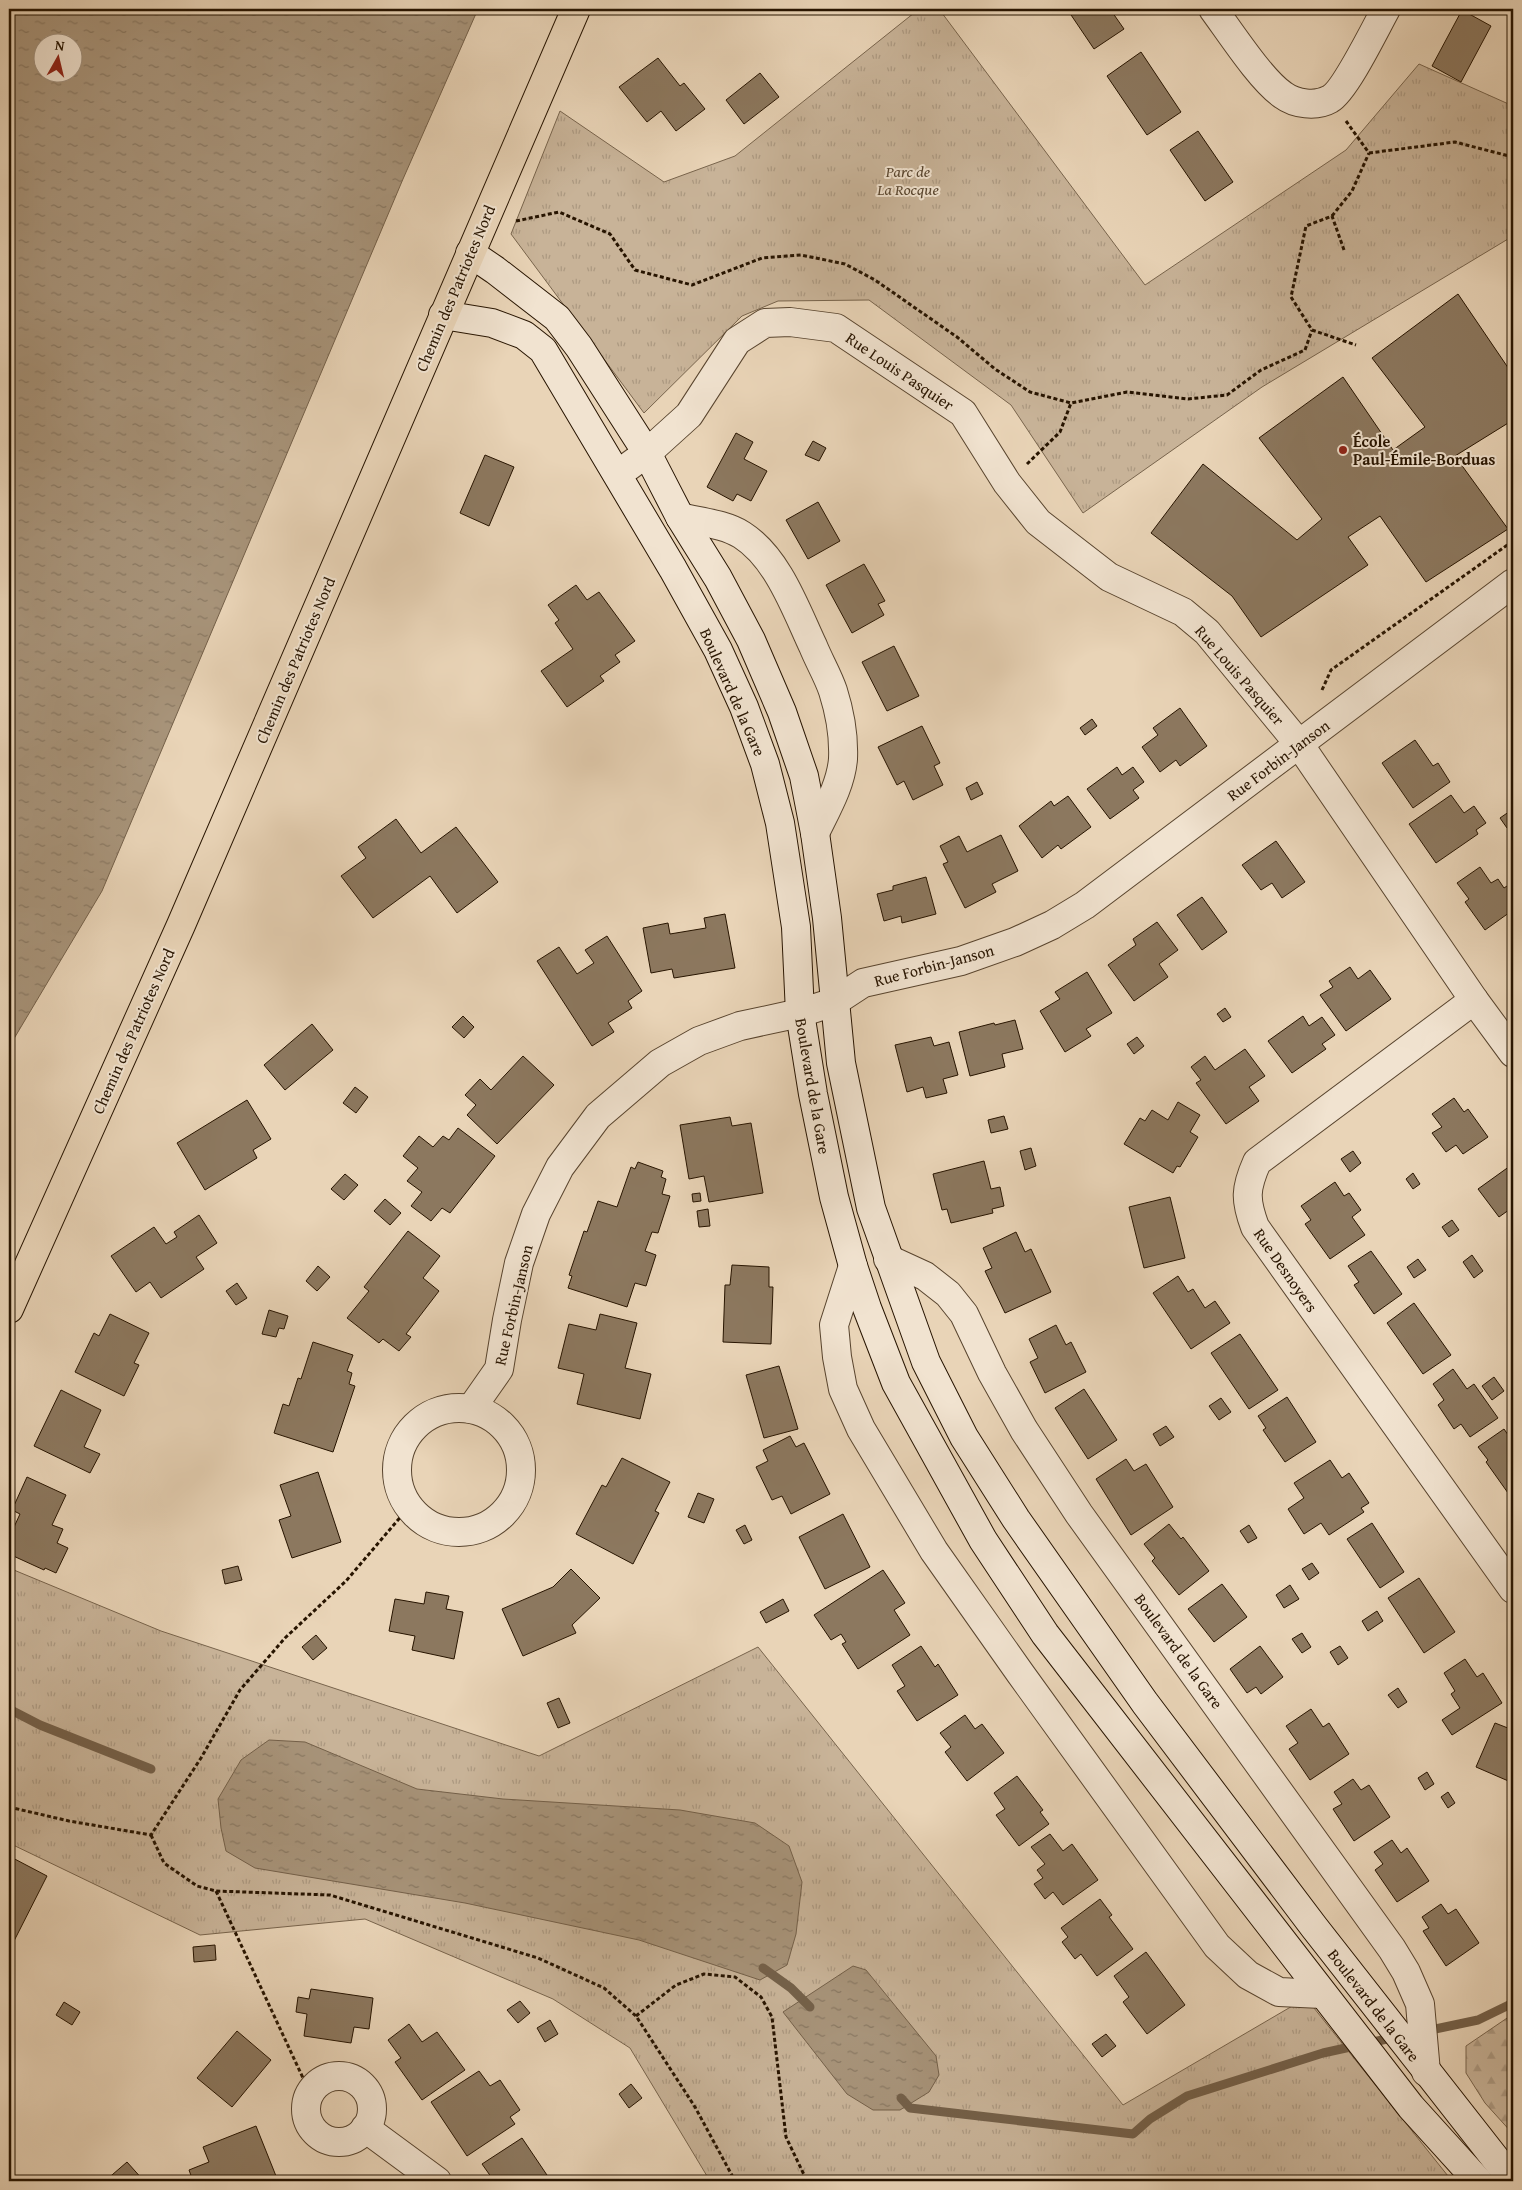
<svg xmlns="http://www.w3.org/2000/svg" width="1522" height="2190" font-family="'Gentium Book Plus',serif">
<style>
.forest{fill:url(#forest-firs);stroke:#78644c}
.park{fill:url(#park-tufts);stroke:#78644c}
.water{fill:url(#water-ripples);stroke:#746049;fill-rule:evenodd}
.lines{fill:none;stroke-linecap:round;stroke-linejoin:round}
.stream{stroke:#746049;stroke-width:9}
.building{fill:#8c785f;stroke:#271400}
.street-casing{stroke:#58442e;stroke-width:30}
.secondary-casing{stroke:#271400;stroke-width:30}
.primary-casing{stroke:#271400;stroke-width:30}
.path{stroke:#271400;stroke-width:3;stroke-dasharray:4 2.5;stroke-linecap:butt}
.street{stroke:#f1e3d0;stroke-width:28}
.secondary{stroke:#f1e3d0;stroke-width:28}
.primary{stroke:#e9d4b7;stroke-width:28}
.poi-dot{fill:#8f2418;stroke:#f1e3d0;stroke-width:2}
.labels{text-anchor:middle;stroke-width:4;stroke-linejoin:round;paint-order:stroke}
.park-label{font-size:16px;font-style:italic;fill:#57442e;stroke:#f1e3d0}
.street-label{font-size:16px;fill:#271400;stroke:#f1e3d0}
.poi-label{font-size:16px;font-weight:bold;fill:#271400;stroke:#f1e3d0;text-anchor:start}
</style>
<defs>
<pattern id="forest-firs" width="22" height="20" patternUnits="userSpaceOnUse" patternTransform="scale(1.25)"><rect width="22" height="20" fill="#c8b398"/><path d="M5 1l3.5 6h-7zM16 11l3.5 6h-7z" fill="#ac9981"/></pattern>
<pattern id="park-tufts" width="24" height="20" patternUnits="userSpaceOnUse" patternTransform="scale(1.25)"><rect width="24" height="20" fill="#c8b398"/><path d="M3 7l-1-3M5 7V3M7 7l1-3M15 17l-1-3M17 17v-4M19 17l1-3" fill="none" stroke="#ac9981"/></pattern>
<pattern id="water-ripples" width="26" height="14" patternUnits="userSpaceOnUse" patternTransform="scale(1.25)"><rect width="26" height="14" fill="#a79379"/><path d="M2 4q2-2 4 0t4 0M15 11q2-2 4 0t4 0" fill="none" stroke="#887761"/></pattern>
</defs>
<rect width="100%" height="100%" fill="#e9d4b7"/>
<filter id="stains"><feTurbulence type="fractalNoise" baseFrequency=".004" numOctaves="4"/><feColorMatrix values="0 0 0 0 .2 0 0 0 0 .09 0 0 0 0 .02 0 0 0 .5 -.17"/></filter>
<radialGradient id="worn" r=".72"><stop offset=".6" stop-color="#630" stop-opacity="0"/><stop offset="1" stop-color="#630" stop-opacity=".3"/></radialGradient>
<polygon class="forest" points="1513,2014 1513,2134 1485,2103 1466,2073 1466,2046"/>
<g class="park">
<polygon points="919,9 939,9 1145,285 1346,150 1419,64 1513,106 1513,236 1262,387 1083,513 1011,405 869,300 778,301 742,316 644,413 511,234 560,111 664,182 735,156"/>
<polygon points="9,1568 161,1631 539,1756 758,1647 1123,2105 1306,1998 1452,2181 710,2181 630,2048 553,1999 365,1919 200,1935 9,1843"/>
</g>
<g class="water">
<path d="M9,9h469l-75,170 -301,712 -93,156zM42,42h30v30h-30z"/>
<polygon points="269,1740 305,1742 417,1789 503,1799 680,1810 755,1823 789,1846 802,1882 796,1934 787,1965 760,1980 639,1940 465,1903 255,1868 226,1851 221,1828 218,1799 241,1760"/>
<polygon points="853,1966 866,1970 936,2056 939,2075 929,2092 900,2110 873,2110 847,2094 783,2012"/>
</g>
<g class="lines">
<g class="stream">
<polyline points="9,1709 40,1725 151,1769"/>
<polyline points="763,1968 791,1988 810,2007"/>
<polyline points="1426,2031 1478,2020 1513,2003"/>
<polyline points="901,2098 910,2108 1133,2134 1150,2119 1187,2096 1323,2053 1396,2037"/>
</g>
</g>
<g class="building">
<polygon points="1067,9 1110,9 1124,29 1094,49"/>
<polygon points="1462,10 1491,26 1461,82 1432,66"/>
<polygon points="1141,52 1181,112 1147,135 1107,76"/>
<polygon points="658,58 680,86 684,83 705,109 676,131 661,111 647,122 619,87"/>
<polygon points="760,73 779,97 744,124 726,100"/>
<polygon points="1198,131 1233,182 1205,201 1170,150"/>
<polygon points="1458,294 1513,375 1513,420 1455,456 1508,529 1426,582 1380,516 1348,537 1368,565 1261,637 1232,596 1151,533 1203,464 1297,540 1322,519 1259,438 1343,377 1393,450 1425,427 1372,358"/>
<polygon points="736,433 753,442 744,459 767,471 751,501 737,494 733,501 707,487"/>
<polygon points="813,441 826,448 819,461 805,455"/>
<polygon points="485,455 514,467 489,526 460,513"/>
<polygon points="818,502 840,541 808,559 786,520"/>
<polygon points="864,564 885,601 878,604 884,615 852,633 826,585"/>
<polygon points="576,585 587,600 599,592 635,641 615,655 620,662 600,676 604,681 567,707 541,671 573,649 555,623 559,620 548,605"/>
<polygon points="894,646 919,696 887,711 862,662"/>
<polygon points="1180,708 1207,746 1180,766 1176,760 1160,772 1142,747 1158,735 1153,728"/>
<polygon points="1092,719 1097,726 1085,735 1080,728"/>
<polygon points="922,726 940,763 934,766 943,785 913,800 904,781 897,785 878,747"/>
<polygon points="1415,740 1433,766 1438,763 1450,782 1413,808 1382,763"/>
<polygon points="1117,767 1122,775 1133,767 1144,782 1133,790 1139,798 1110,819 1087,789"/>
<polygon points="977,782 983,794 971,800 966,788"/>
<polygon points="1451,795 1464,813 1474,806 1486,823 1476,830 1478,834 1436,863 1409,824"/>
<polygon points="1068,796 1091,827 1061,849 1058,845 1042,858 1019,826 1051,801 1054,806"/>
<polygon points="1513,809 1513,824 1507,828 1500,818"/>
<polygon points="396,819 421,853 456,827 498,882 457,913 430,876 373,918 341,876 366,858 358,847"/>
<polygon points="1001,835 1018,871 992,884 996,892 965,908 943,864 948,862 940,846 959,836 967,852"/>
<polygon points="1276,841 1305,882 1282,898 1272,883 1261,890 1242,865"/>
<polygon points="1480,867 1491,883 1498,879 1504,888 1513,882 1513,910 1485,930 1465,902 1469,899 1457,883"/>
<polygon points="926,877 936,914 902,923 901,916 884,921 877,894 893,890 893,886"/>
<polygon points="1202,897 1227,932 1202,950 1177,915"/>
<polygon points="725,914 735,968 674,978 672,969 651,973 643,928 668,923 670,934 706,928 704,918"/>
<polygon points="1157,922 1178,950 1159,964 1168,977 1134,1001 1108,965 1136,945 1133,939"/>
<polygon points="607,936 642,991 628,1001 632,1008 608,1023 614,1032 592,1046 537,961 559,947 577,974 594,963 585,950"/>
<polygon points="1350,967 1358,979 1370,970 1391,999 1346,1031 1320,995 1333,987 1329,981"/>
<polygon points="1087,972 1112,1013 1086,1029 1091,1036 1065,1052 1040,1011 1060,999 1055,992"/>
<polygon points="1225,1008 1231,1017 1223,1022 1217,1014"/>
<polygon points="463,1016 474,1027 464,1038 452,1027"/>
<polygon points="1303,1016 1309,1026 1322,1017 1335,1035 1322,1044 1326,1049 1292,1073 1268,1041"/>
<polygon points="1015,1020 1023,1049 1002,1054 1005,1067 970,1076 959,1032 994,1023 995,1025"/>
<polygon points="312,1024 333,1050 285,1090 264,1065"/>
<polygon points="931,1037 934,1046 949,1042 958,1075 943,1079 947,1093 926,1098 923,1087 907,1092 895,1045"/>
<polygon points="1137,1037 1144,1046 1134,1054 1127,1044"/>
<polygon points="1245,1049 1265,1076 1249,1087 1259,1101 1226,1124 1196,1083 1201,1080 1191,1067 1205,1056 1215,1070"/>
<polygon points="523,1056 554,1085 497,1144 467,1115 476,1105 465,1095 480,1079 491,1090"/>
<polygon points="355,1087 368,1097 356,1113 343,1103"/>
<polygon points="1454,1098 1464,1112 1468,1109 1488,1137 1463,1154 1456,1145 1446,1152 1432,1133 1442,1127 1432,1114"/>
<polygon points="247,1100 271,1139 253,1150 257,1158 205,1190 177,1143"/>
<polygon points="1178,1102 1200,1115 1190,1132 1198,1137 1180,1167 1177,1166 1173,1173 1124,1144 1140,1118 1145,1121 1152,1110 1168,1120"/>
<polygon points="1004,1116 1008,1129 991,1133 988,1120"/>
<polygon points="730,1117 732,1126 751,1123 763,1193 709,1202 704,1176 689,1179 680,1125"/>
<polygon points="458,1128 495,1156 450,1213 442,1208 431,1221 411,1206 422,1192 407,1181 418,1168 403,1156 419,1136 433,1147 443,1136 449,1140"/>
<polygon points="1031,1148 1036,1166 1025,1170 1020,1151"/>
<polygon points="1353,1151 1361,1163 1350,1172 1341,1159"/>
<polygon points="984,1161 991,1189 1000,1187 1004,1206 992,1209 993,1213 951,1223 947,1209 942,1210 933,1174"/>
<polygon points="638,1162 663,1171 661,1177 666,1179 662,1194 670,1196 658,1233 652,1232 645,1251 656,1255 646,1286 635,1283 627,1307 568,1288 572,1276 569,1275 584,1231 587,1232 598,1201 617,1207 631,1167 635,1169"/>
<polygon points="1510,1166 1513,1171 1513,1207 1499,1217 1478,1189"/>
<polygon points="1413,1173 1420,1184 1413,1189 1406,1179"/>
<polygon points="345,1174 358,1185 344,1200 331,1189"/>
<polygon points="1335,1182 1344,1196 1349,1193 1361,1210 1352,1217 1365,1235 1330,1259 1305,1224 1311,1220 1301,1206"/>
<polygon points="700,1193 701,1201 693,1202 692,1194"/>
<polygon points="1170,1197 1185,1258 1144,1268 1129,1207"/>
<polygon points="385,1199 401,1213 390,1225 374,1211"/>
<polygon points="708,1209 710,1226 699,1227 697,1211"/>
<polygon points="199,1215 217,1243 196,1257 204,1269 161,1298 150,1282 136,1292 111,1256 154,1227 166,1244 177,1237 174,1232"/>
<polygon points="1452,1220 1459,1230 1449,1237 1442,1227"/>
<polygon points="408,1231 440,1256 423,1278 439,1291 406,1334 411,1337 399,1351 383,1339 379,1343 347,1318 369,1291 364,1287"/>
<polygon points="1016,1232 1025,1252 1031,1249 1051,1292 1005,1313 985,1271 992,1268 983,1248"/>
<polygon points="1371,1251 1402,1294 1374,1314 1354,1285 1359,1282 1348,1266"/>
<polygon points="1472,1255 1483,1271 1474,1278 1463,1262"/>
<polygon points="1418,1259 1426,1270 1414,1278 1407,1267"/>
<polygon points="732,1265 769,1267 769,1287 773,1287 771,1344 723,1342 725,1285 730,1285"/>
<polygon points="318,1266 330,1277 317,1291 306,1281"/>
<polygon points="1178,1276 1188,1292 1193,1289 1205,1308 1215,1301 1230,1323 1191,1349 1153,1293"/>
<polygon points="237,1283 247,1298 236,1305 226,1291"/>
<polygon points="1414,1303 1451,1355 1423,1374 1387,1323"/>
<polygon points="269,1310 288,1316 284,1329 279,1328 276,1337 262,1334"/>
<polygon points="110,1314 149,1333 134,1363 139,1365 124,1396 75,1372 94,1333 99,1336"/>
<polygon points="600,1314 637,1323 625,1368 651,1374 640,1419 577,1404 584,1374 558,1368 569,1324 596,1330"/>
<polygon points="1056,1325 1066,1345 1071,1342 1086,1372 1045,1393 1030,1362 1038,1358 1029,1339"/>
<polygon points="1240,1334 1278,1390 1249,1409 1211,1353"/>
<polygon points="313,1342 353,1355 347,1371 352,1373 349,1384 355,1386 333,1452 274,1433 283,1404 289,1406 298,1378 301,1379"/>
<polygon points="779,1366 798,1429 764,1438 746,1375"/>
<polygon points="1453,1369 1467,1389 1474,1384 1498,1418 1470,1437 1461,1424 1454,1429 1438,1405 1444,1400 1433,1384"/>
<polygon points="1494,1377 1504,1391 1492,1400 1482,1386"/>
<polygon points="1084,1389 1117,1440 1088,1459 1055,1408"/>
<polygon points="61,1390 101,1410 84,1447 100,1454 90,1473 34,1446"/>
<polygon points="1287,1397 1316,1442 1285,1462 1263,1430 1266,1428 1258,1416"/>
<polygon points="1221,1398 1231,1412 1219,1420 1209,1406"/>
<polygon points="1166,1426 1174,1437 1160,1446 1153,1434"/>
<polygon points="1504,1429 1513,1442 1513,1500 1486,1462 1488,1460 1478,1447"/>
<polygon points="790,1436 796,1447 804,1443 830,1494 791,1514 782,1496 772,1500 756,1467 768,1461 763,1450"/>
<polygon points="622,1458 670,1482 655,1511 659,1513 633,1564 576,1534 602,1485 606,1487"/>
<polygon points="1126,1459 1134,1471 1146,1464 1173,1507 1131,1535 1096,1479"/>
<polygon points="1330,1460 1342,1478 1349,1473 1369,1503 1361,1508 1364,1512 1329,1535 1321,1523 1304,1534 1288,1509 1304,1498 1294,1483"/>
<polygon points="318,1472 341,1542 292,1558 279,1520 291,1516 280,1485"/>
<polygon points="27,1477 66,1495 52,1525 63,1529 57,1543 68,1548 56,1573 45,1568 44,1570 9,1554 9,1538 20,1514 12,1510"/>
<polygon points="698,1493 714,1499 704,1523 688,1517"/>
<polygon points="843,1514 870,1567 825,1589 799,1537"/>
<polygon points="1372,1523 1404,1572 1380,1588 1347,1539"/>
<polygon points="1169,1524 1181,1539 1183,1537 1209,1571 1179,1595 1152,1561 1155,1558 1144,1544"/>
<polygon points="745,1525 752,1540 744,1544 736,1530"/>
<polygon points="1249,1525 1257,1538 1248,1543 1240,1531"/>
<polygon points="1312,1563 1319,1573 1309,1580 1302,1569"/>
<polygon points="238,1566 242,1580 225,1584 222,1570"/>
<polygon points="571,1569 600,1598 572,1625 576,1633 523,1656 502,1609 553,1587"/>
<polygon points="883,1570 905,1603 894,1610 910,1635 858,1669 842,1644 846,1642 841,1634 831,1640 814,1615"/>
<polygon points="1419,1578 1455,1632 1424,1653 1388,1598"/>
<polygon points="1222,1584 1247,1617 1214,1642 1188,1609"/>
<polygon points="1290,1585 1299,1599 1284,1608 1276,1595"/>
<polygon points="426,1592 449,1596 446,1609 463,1612 454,1659 412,1650 415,1636 389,1631 395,1599 424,1604"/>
<polygon points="783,1599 789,1611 766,1623 760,1612"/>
<polygon points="1377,1611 1383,1621 1368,1631 1362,1621"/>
<polygon points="1302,1633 1311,1647 1302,1653 1292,1639"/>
<polygon points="316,1635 327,1648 313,1660 302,1647"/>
<polygon points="921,1646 935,1667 938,1664 958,1695 917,1721 897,1691 905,1686 892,1665"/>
<polygon points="1260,1646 1283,1677 1261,1694 1256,1687 1247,1693 1230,1669"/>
<polygon points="1340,1646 1348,1658 1338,1665 1330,1652"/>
<polygon points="1465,1659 1477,1677 1483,1673 1502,1703 1452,1735 1442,1720 1460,1708 1451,1694 1455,1691 1444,1673"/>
<polygon points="1398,1688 1407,1702 1398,1708 1388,1695"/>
<polygon points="559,1698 570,1723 558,1728 547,1703"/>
<polygon points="1311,1709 1323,1727 1329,1723 1349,1754 1310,1780 1289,1749 1298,1743 1286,1726"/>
<polygon points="965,1715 975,1729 982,1724 1004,1753 967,1781 945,1752 951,1747 940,1733"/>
<polygon points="1495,1723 1513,1730 1513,1783 1476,1767"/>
<polygon points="1427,1772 1434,1784 1425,1790 1418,1778"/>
<polygon points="1017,1776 1043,1810 1040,1812 1049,1824 1019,1846 996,1815 1005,1809 994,1793"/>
<polygon points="1353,1779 1361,1790 1369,1785 1390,1817 1354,1841 1333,1809 1342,1804 1334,1792"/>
<polygon points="1448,1792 1455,1803 1448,1808 1441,1797"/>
<polygon points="1050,1834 1063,1851 1072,1844 1098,1880 1063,1905 1053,1892 1045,1899 1034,1884 1043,1878 1037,1870 1045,1864 1031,1847"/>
<polygon points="1392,1840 1401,1853 1407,1848 1429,1881 1397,1902 1375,1870 1383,1864 1374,1852"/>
<polygon points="9,1856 47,1876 14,1941 9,1939"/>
<polygon points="1100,1899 1112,1915 1109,1917 1133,1949 1097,1976 1081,1954 1075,1959 1062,1942 1068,1937 1061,1928"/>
<polygon points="1441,1904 1448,1914 1456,1909 1479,1943 1446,1966 1423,1931 1429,1928 1422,1917"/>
<polygon points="215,1945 216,1960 194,1962 193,1947"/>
<polygon points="1146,1952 1185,2005 1147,2034 1123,2002 1129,1997 1114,1976"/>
<polygon points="311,1989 373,1998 369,2029 354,2027 351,2043 304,2036 307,2014 296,2012 298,1997 309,1999"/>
<polygon points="520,2001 530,2013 518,2023 507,2010"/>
<polygon points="64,2002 80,2012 72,2025 56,2015"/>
<polygon points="550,2020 558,2034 545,2042 537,2028"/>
<polygon points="409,2024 422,2042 437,2032 465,2070 422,2100 395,2062 401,2058 388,2040"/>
<polygon points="237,2031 271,2060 232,2107 197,2078"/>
<polygon points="1106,2034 1116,2046 1102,2057 1092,2044"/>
<polygon points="479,2071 490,2086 500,2080 520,2110 510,2117 515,2124 467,2156 431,2102"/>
<polygon points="631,2084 642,2098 629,2108 619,2094"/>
<polygon points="256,2126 278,2181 193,2181 189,2170 209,2162 203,2147"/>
<polygon points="522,2138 551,2181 494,2181 482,2164"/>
<polygon points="127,2162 144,2181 105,2181"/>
</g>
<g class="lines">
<g class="street-casing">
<g id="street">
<path d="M1213,9c17,23 48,71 70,86 12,9 33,12 47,4 15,-8 46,-72 56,-90"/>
<polyline points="618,474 647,453 689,415 737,341 765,323 790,322 836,328 963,413 1007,483 1038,522 1109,577 1183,612 1207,632 1299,744 1474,1000 1513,1053"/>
<path d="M680,517c20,5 45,7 62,18 36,23 54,75 71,111 6,15 15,30 20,45 7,22 11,45 10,68 -2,26 -17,51 -28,74"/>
<path d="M1474,1000l-217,162c-12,27 -12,38 -2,65l258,362"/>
<polyline points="888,1259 925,1276 948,1294 964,1314 992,1373 1024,1430 1079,1514 1392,1949 1406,1972 1420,2004 1426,2072"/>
<polyline points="853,1266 834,1325 837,1357 843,1389 861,1429 934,1551 1020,1673 1217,1946 1248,1975 1279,1992 1322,1994"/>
<circle cx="459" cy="1470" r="62"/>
<polyline points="471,1409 499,1369 507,1320 519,1263 536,1214 560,1167 598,1116 660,1063 699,1041 740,1026 800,1013 834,1002 863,983 961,961 1015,942 1052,925 1085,905 1513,583"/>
<circle cx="339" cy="2109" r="33"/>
<polyline points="365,2128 437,2181"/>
</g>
</g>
<g class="secondary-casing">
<g id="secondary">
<polyline points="470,253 495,270 557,318 579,347 647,453 680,517 718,578 751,640 782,712 804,776 815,833 827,918 841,1063 871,1208 926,1362 964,1437 1016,1519 1145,1703 1314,1927 1513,2181"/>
<polyline points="443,315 492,323 524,335 543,350 673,569 718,650 744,707 765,764 780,823 796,927 800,1013 813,1094 834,1197 853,1266 867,1308 896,1383 983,1540 1045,1634 1411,2107 1478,2181"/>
</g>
</g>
<g class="primary-casing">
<polyline id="primary" points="9,1309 181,925 576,9"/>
</g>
<g class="path">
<polyline points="1346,121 1369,153"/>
<polyline points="1369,153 1455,142 1513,157"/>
<polyline points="1332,216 1352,191 1369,153"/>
<polyline points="516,221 559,212 610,234 635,270 692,285 762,258 801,255 845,264 875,280 957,337 995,369 1030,392 1071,403 1127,392 1188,399 1227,395 1261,370 1305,350 1312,330"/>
<polyline points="1344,250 1332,216 1306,226 1291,297 1312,330 1356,345"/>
<polyline points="1027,464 1060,432 1071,403"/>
<polyline points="1322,690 1331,670 1513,541"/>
<polyline points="9,1807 69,1821 151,1835 201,1758 240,1690 285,1638 346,1581 409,1507"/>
<polyline points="151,1835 164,1863 197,1886 216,1891 330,1895 538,1958 604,1988 636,2016 695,2107 735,2181"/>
<polyline points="216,1891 310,2093"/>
<polyline points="636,2016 676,1985 704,1974 735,1977 761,1997 772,2017 786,2137 807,2181"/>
</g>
<use href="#street" class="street"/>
<use href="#secondary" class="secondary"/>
<use href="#primary" class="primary"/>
</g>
<circle class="poi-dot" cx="1343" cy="450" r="5"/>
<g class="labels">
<g class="park-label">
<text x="908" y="177">Parc de<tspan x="908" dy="18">La Rocque</tspan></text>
</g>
<g class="street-label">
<text transform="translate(455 288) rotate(-67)" y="6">Chemin des Patriotes Nord</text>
<text transform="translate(900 371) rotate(34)" y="6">Rue Louis Pasquier</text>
<text transform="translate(295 660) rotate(-67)" y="6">Chemin des Patriotes Nord</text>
<text transform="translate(1240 675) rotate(49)" y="6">Rue Louis Pasquier</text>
<text transform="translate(733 692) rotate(66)" y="6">Boulevard de la Gare</text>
<text transform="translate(1278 760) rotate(-37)" y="6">Rue Forbin-Janson</text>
<text transform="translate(934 965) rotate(-15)" y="6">Rue Forbin-Janson</text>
<text transform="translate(133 1031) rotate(-66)" y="6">Chemin des Patriotes Nord</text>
<text transform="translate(813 1086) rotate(80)" y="6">Boulevard de la Gare</text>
<text transform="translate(1286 1270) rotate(55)" y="6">Rue Desnoyers</text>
<text transform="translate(513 1305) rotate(-77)" y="6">Rue Forbin-Janson</text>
<text transform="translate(1179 1651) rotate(54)" y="6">Boulevard de la Gare</text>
<text transform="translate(1374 2005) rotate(52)" y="6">Boulevard de la Gare</text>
</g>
<g class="poi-label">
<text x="1353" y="447">École<tspan x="1353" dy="18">Paul-Émile-Borduas</tspan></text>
</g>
</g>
<rect width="1522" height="2190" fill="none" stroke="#e9d4b7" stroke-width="30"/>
<rect x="10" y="10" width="1502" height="2170" fill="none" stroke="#271400" stroke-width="2.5"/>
<rect x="15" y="15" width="1492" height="2160" fill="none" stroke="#271400"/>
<g transform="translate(58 58) rotate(8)"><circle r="24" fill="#f1e3d0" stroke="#a0907d"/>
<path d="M0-4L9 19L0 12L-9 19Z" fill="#8f2418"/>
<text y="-8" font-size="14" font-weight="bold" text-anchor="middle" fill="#271400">N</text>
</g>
<rect width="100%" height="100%" filter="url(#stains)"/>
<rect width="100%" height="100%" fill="url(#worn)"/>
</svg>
